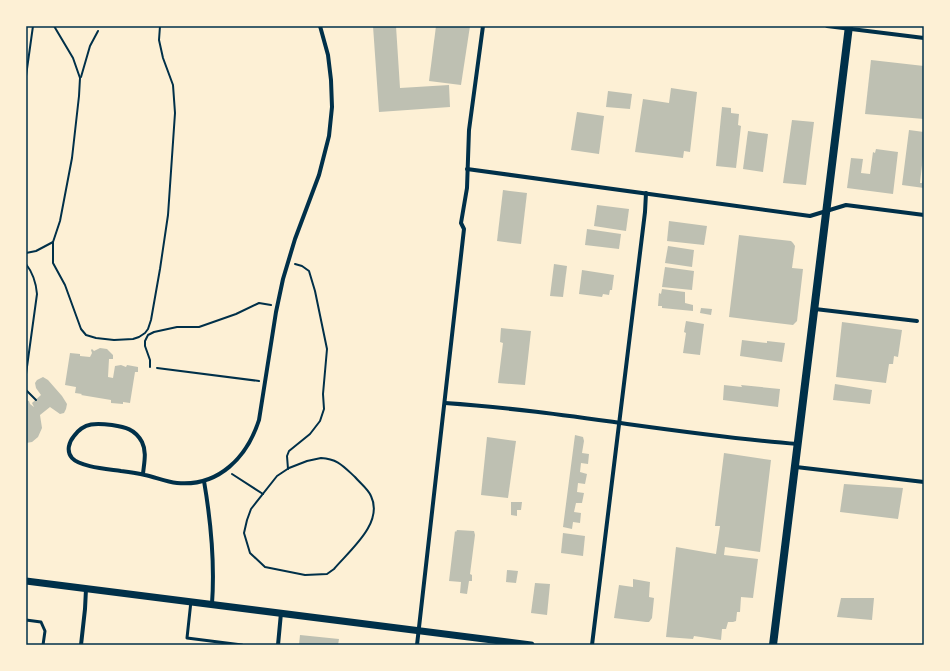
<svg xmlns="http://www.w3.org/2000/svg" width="950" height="671" font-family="'Alegreya Sans',sans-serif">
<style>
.building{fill:#bec0b2}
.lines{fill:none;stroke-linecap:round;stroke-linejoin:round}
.path{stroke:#003049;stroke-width:2}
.service{stroke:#003049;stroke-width:3}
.minor{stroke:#003049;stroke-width:4}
.tertiary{stroke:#003049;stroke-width:7}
.secondary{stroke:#003049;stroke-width:8}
.neatline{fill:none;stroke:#003049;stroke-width:1.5}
</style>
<rect width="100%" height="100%" fill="#fdf0d5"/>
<g class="building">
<polygon points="373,26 396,26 400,88 449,85 450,107 379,112"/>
<polygon points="436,26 470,26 461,85 429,81"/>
<polygon points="871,60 924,66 924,119 865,114"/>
<polygon points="671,88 697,92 690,152 684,151 683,158 635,152 643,99 669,103"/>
<polygon points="608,91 632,94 630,109 606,107"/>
<polygon points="722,107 731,108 731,113 739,114 738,125 741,126 736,168 716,166"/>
<polygon points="577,112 604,116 599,154 571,150"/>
<polygon points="792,120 814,122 806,185 783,183"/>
<polygon points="909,130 924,132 924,147 920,183 922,183 924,177 924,188 902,185"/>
<polygon points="748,131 768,134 763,172 743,169"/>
<polygon points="876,149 898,152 893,194 847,188 851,158 863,159 861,173 870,174 873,152 875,153"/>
<polygon points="503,190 527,193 521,244 497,241"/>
<polygon points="597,205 629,209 626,231 594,226"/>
<polygon points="669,221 707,226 704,245 667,241"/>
<polygon points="587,229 621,234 619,249 585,245"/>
<polygon points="739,235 791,241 793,243 795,246 792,268 803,269 797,321 793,325 729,317"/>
<polygon points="668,246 694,250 692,267 665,263"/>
<polygon points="554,264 567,266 563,297 550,296"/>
<polygon points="665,267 694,271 692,290 662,287"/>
<polygon points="582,270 614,275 612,290 610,290 609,295 603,294 602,297 579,294"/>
<polygon points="662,289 685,292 685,303 693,305 693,311 662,308 662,306 658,306 659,293 661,294"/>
<polygon points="701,308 712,309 711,315 700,313"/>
<polygon points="686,321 704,324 700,355 683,353 686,333 684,332"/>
<polygon points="842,322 902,330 898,357 894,356 893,364 889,364 886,383 836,377"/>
<polygon points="501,328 531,331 525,385 498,383 503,343 500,342"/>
<polygon points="742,340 767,343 767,341 785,343 782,362 740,356"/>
<polygon points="100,348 107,349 113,355 113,359 109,359 108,377 113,378 115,366 121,365 126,367 127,365 138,367 138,372 135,372 130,403 123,402 123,404 111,403 111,400 81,395 82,394 75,393 76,387 65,385 70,353 80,354 80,356 90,357 92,353 91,350 92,349 94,351"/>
<polygon points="43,377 48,380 62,396 67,404 66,409 64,413 60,414 50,407 40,415 42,428 38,437 32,442 26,443 26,400 29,401 30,404 34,407 32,403 41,395 36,388 35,383 37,380"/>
<polygon points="835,384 872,390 870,404 833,400"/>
<polygon points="724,385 742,387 741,385 780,389 778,407 723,400"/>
<polygon points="575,435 583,437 584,441 582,453 589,454 588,464 581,463 580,472 587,474 585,484 578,483 577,492 584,493 582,503 576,503 574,512 581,513 580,523 573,522 572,529 563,527"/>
<polygon points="487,437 516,441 508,498 481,495"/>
<polygon points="724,453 771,460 760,552 725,547 724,555 758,559 753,598 741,597 740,612 737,612 736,621 733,622 728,622 726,629 722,629 721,640 694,636 693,639 666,637 676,547 716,554 720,526 715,526"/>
<polygon points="844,484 903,488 898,519 840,512"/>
<polygon points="511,502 522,502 521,510 517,510 517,516 511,515"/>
<polygon points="457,530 474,531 475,535 470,574 472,575 472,581 469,581 467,594 460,593 461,582 449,581 455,531 456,532"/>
<polygon points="563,533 585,536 583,556 561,553"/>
<polygon points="507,570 518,571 516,583 506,582"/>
<polygon points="633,579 650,582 649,597 654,598 652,618 649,622 646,622 614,618 619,585 633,587"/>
<polygon points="535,583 550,584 547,615 531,613"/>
<polygon points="841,598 874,598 872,620 837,617"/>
<polygon points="300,635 339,639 338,645 299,645"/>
</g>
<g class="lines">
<g class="path">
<polyline points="54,26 73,58 80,78 79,96 72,158 60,221 53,242 53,263 65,285 81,329 86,335 96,338 114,340 133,339 139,337 145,333 148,329 151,320 160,269 168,215 175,113 173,85 163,58 159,40 160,26"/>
<polyline points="26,76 33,26"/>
<polyline points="81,77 90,46 98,31"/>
<polyline points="26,253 36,251 53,242"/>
<path d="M26,264c7,9 10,18 11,30l-11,80"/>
<polyline points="150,367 150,360 145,346 145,341 148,335 154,332 177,327 199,327 236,314 259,303 271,305"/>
<polyline points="157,368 259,381"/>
<polyline points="26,390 36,400"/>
<path d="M321,458c17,1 22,8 34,19 5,6 13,12 16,19 13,27 -21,54 -37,73l-7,5 -22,1 -40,-8 -15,-14 -6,-20 3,-13 4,-11 26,-33 12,-8 18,-7z"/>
<polyline points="288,469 287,456 289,451 310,434 320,421 324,409 323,394 327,349 315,291 309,271 302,266 295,264"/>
<polyline points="232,474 263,494"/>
</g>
<g class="service">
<polyline points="191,601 187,638 242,645"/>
<polyline points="26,620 41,622 45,631 43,645"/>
</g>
<g class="minor">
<polyline points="827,26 924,38"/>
<polyline points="467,169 810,216 846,205 924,215"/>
<polyline points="815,309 917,321"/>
<path d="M445,403c118,8 235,32 353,41"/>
<polyline points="796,467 924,482"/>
<path d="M143,474c1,-11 4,-22 -1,-32 -7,-13 -17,-15 -30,-17 -15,-2 -28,-3 -38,11 -5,6 -8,15 -2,22 8,9 36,11 49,13 8,1 16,2 24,4 10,2 21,7 32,8 42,4 70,-26 82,-63l17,-108 7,-33 12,-40 24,-64 10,-39 3,-29 -1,-27 -3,-25 -8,-29"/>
<path d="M204,481c7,41 11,81 8,123"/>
<polyline points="81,645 85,609 86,589"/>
<polyline points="278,645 281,613"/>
<polyline points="417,645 464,229 461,223 467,188 469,130 483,26"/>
<polyline points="592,645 645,212 646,193"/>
</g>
<polyline class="tertiary" points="26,581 531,645"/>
<polyline class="secondary" points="773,645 849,26"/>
</g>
<rect width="950" height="671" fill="none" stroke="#fdf0d5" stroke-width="54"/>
<rect x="27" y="27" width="896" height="617" class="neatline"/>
</svg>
